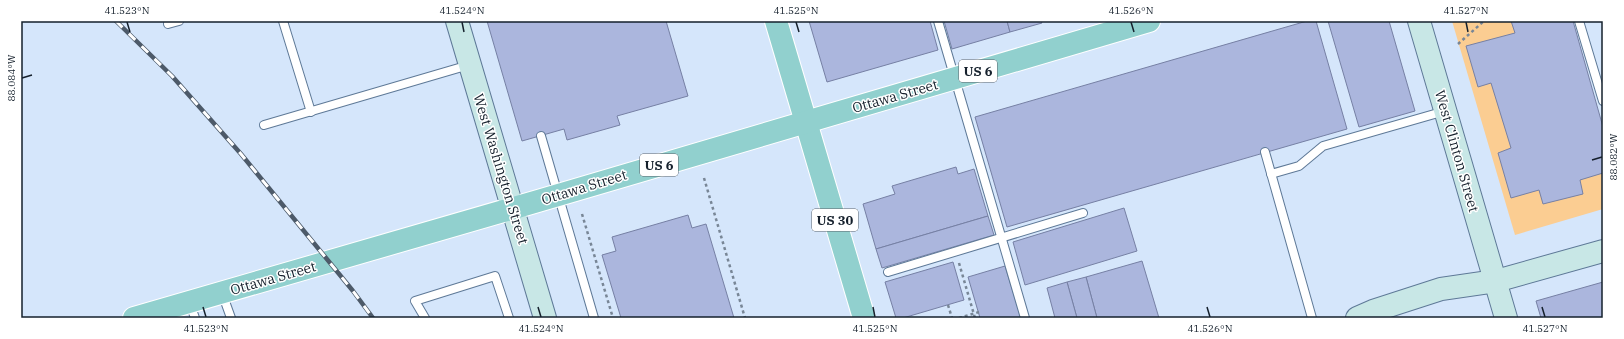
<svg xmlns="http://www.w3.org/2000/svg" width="1624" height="339" font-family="'IBM Plex Serif',serif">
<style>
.green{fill:#fbcd92}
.building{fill:#abb6dd;stroke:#7680a4}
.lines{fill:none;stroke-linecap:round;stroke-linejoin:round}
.lane-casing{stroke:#5e7997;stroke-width:10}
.secondary-casing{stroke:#5e7997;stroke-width:24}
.primary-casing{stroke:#fff;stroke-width:24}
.path{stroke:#788696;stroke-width:2.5;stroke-dasharray:3 3;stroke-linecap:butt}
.lane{stroke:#fff;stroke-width:8}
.secondary{stroke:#c8e7e6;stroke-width:22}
.primary{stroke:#91d0ce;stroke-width:22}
.rail-casing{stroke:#4d5a69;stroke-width:4.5}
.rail{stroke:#fff;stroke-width:3;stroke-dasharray:9;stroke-linecap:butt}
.ticks{fill:none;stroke:#15202c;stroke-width:1.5}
.labels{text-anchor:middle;stroke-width:3;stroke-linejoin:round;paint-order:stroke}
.shield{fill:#fff;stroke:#5b636b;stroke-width:1}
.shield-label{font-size:13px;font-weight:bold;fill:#15202c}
.street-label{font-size:14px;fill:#15202c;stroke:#fff}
.neatline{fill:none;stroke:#15202c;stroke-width:1.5}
.ticks-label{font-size:10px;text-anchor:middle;fill:#15202c}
</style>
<rect width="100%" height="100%" fill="#d5e6fb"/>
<polygon class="green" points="1452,21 1570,21 1603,134 1603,209 1515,235"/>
<g class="building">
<polygon points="487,21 666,21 688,96 617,116 620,125 567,140 564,129 522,141"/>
<polygon points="809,21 930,21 938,50 827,82"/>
<polygon points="944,21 1007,21 1010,32 952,49"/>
<polygon points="1007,21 1041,21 1042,23 1010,32"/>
<polygon points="1307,21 1316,21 1347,129 1007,227 975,117"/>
<polygon points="1328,21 1389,21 1415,111 1359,127"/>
<polygon points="1511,21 1573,21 1603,127 1603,173 1580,180 1583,194 1543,204 1539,190 1511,198 1498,153 1511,148 1491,83 1478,87 1466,46 1515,33"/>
<polygon points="956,167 958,174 974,169 988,216 876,249 863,204 895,194 892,186"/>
<polygon points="1124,208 1137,251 1025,285 1013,242"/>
<polygon points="688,215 692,228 706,224 734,318 621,318 602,255 616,251 612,237"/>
<polygon points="988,216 994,235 882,268 876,249"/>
<polygon points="1142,261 1159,318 1097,318 1086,277"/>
<polygon points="953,262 964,300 903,318 896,318 885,282"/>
<polygon points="1005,266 1021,318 980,318 968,277"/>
<polygon points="1086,277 1097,318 1077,318 1067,282"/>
<polygon points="1067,282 1077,318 1055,318 1047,288"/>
<polygon points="1603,282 1603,318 1541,318 1536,301"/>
</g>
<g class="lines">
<g class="lane-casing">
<g id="lane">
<polyline points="283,21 311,112"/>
<polyline points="938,21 1025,318"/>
<polyline points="1579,21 1603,101"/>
<polyline points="168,24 179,21"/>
<polyline points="264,125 469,65"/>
<polyline points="541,136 594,318"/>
<polyline points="1265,152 1312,318"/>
<polyline points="1271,174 1299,166 1323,146 1445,111"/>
<polyline points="888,272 1083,213"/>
<polyline points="222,293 231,318"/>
<polyline points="190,304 195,318"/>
<polyline points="425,318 415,301 495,276 509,318"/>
</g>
</g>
<g class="secondary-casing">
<g id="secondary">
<polyline points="457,21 545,318"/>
<polyline points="1419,21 1506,318"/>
<polyline points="1357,318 1373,311 1441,289 1496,281 1603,251"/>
</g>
</g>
<g class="primary-casing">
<g id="primary">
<polyline points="776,21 864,318"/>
<polyline points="134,318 538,201 1149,21"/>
</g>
</g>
<g class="path">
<polyline points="1458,44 1484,21"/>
<polyline points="704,178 745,318"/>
<polyline points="582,214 613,318"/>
<polyline points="959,263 975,318"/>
<polyline points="948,305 952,318"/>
<polyline points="959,318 979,312"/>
</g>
<use href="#lane" class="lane"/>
<use href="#secondary" class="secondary"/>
<use href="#primary" class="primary"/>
<g class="rail-casing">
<polyline id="rail" points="116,21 172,76 241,154 353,291 373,318"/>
</g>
<use href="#rail" class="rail"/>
</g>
<path class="ticks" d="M127,22l3,10M462,22l2,10M796,22l3,10M1131,22l3,10M1466,22l2,10M22,78l10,-3M1592,160l10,-3M203,307l3,10M538,307l3,10M873,307l2,10M1207,307l3,10M1542,307l3,10"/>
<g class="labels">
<g class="shield">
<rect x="959" y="60" width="38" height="22" rx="3"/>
<rect x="640" y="154" width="38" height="22" rx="3"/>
<rect x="812" y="209" width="46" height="22" rx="3"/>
</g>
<g class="shield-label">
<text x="978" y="76">US 6</text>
<text x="659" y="170">US 6</text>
<text x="835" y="225">US 30</text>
</g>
<g class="street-label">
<text transform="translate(895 96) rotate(-16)" y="5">Ottawa Street</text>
<text transform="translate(1457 151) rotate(74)" y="5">West Clinton Street</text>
<text transform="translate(501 169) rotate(73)" y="5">West Washington Street</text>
<text transform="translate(584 187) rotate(-17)" y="5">Ottawa Street</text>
<text transform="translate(273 278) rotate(-16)" y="5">Ottawa Street</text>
</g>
</g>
<rect width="1624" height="339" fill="none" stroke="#ffffff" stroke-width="44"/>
<rect x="22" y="22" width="1580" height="295" class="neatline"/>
<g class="ticks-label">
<text x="127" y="14">41.523°N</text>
<text x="462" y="14">41.524°N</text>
<text x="796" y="14">41.525°N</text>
<text x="1131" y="14">41.526°N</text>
<text x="1466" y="14">41.527°N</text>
<text transform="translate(11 78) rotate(-90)" y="4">88.084°W</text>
<text transform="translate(1613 157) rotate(-90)" y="4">88.082°W</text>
<text x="206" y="332">41.523°N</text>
<text x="541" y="332">41.524°N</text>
<text x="875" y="332">41.525°N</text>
<text x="1210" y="332">41.526°N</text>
<text x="1545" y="332">41.527°N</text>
</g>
</svg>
